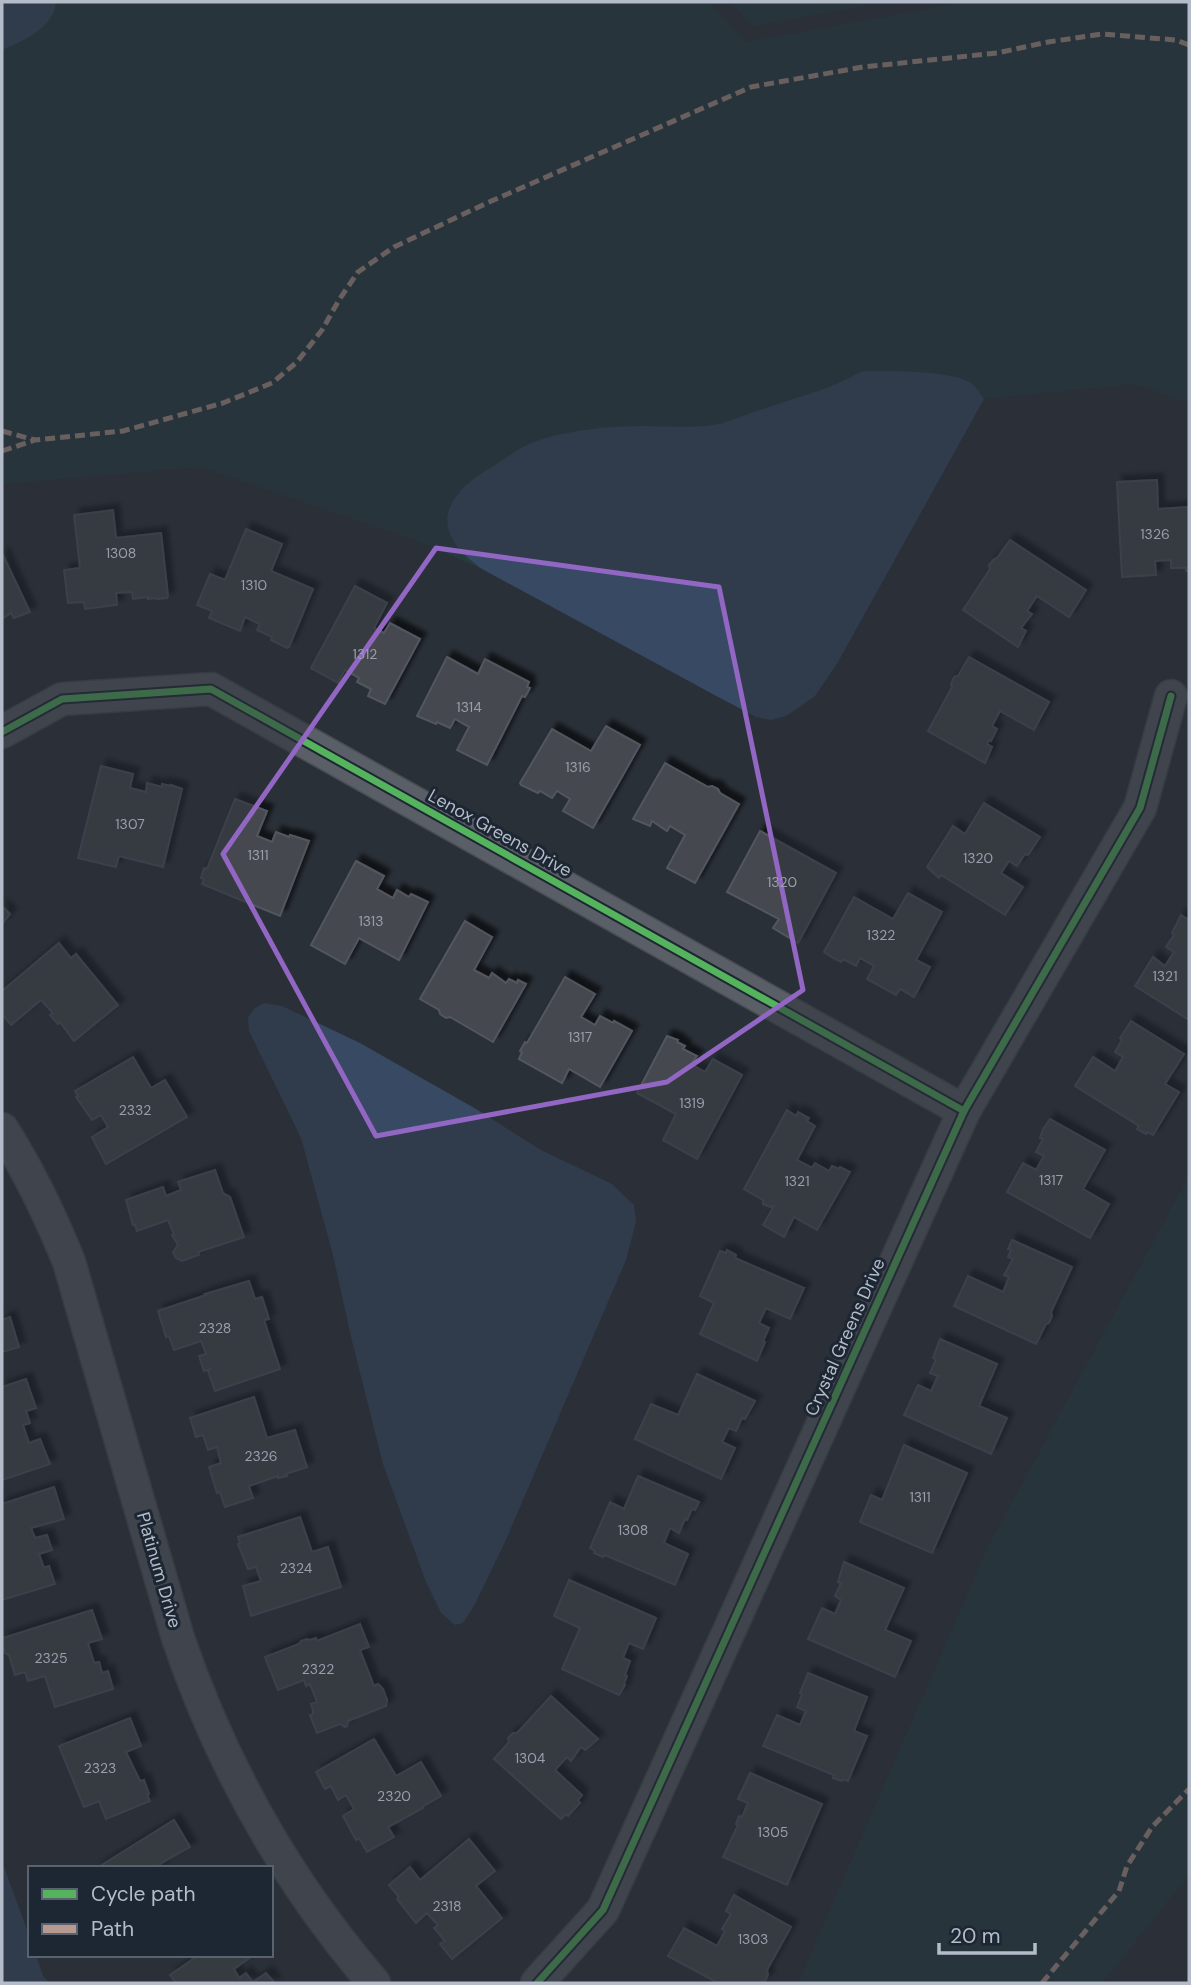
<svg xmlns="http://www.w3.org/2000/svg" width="1191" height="1985" font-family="'DM Sans',sans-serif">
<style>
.green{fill:#273a3e}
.water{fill:#384963}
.building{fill:#444950;stroke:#52575f;stroke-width:2;filter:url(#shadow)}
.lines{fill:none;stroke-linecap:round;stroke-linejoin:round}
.street-casing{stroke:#484c53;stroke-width:35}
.street{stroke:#5a5e66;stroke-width:32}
.quiet{stroke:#b69a8f;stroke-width:5;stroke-dasharray:10 5;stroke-linecap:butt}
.cycleway-casing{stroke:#1d2633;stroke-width:11}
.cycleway{stroke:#56b35d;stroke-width:7}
.marked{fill:none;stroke:#9266c3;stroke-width:5;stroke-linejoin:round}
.labels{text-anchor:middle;stroke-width:6;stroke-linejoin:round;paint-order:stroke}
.number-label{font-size:14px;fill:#989fab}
.street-label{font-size:18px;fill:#b4bcc9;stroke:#1d2633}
</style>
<defs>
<filter id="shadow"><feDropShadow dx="6" dy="-6" stdDeviation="2" flood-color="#0009"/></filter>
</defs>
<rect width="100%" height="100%" fill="#2a3038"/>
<g class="green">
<path d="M2,2h706l39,40 219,-40h223v401l-54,-19 -151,15 -146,263c-21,31 -39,63 -82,55l-274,-148 -69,-30 -212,-72 -199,17z"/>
<polygon points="730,2 885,2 753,26"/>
<polygon points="1189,1176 1189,1874 1102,1983 798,1983 989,1545"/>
</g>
<g class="water">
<path d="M2,2h54c-2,26 -33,39 -54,48z"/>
<path d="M863,371c24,0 87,-1 106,11 6,3 11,11 15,17l-146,263 -23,34 -29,20 -15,4 -15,-3 -36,-19 -238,-129c-21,-15 -45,-38 -30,-66 11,-19 25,-27 43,-38 14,-9 26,-19 42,-24 30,-11 73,-15 106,-15 21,0 60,3 80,-3 13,-4 27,-10 40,-14 20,-7 41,-13 61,-20 14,-5 26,-12 39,-18z"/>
<polygon points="264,1003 282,1006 360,1043 476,1109 541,1150 612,1184 634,1205 636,1222 626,1260 505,1542 474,1606 463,1623 455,1625 441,1613 426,1582 383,1464 352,1341 333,1255 301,1138 249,1031 248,1017 255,1008"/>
<polygon points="2,1861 30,1938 30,1955 36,1955 43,1976 50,1983 2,1983"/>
</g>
<g class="building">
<polygon points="1157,480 1158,509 1189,507 1189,570 1186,571 1186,568 1171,568 1171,560 1155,561 1156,575 1122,577 1117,482"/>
<polygon points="113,510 116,538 161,533 168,596 167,598 157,599 156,598 148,599 148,597 133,599 132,592 116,593 117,605 85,609 84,602 68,603 64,570 80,568 74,515"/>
<polygon points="246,529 282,544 271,571 313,589 289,647 287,648 271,640 272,637 257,630 260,624 245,617 240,631 209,618 212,611 197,605 210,574 225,580"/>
<polygon points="1010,540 1086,590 1069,617 1037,596 1027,611 1032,614 1021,628 1026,631 1018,647 963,610 990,569 989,565 994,559 997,558"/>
<polygon points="2,553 30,612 14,618 11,613 2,619"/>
<polygon points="355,586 387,603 374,628 384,633 390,623 420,639 385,704 368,696 371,689 357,682 359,678 345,670 338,683 311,668"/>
<polygon points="447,657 478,674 485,659 529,682 527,687 530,688 525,697 522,696 487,765 457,750 469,727 455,719 450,728 437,722 436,724 417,716"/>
<polygon points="969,657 1049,702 1034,730 1000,711 992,726 997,729 991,741 989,740 987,744 992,747 985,763 928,731 952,687 951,684 954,677 958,676"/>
<polygon points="606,726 640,745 593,828 563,811 570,799 557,791 552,798 540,791 538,793 521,785 520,783 552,729 591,751"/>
<polygon points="665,763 708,787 712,786 718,789 720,793 739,804 695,883 667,868 685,835 670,826 667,831 652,821 650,826 633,819"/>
<polygon points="101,766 133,774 130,788 146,792 147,783 162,787 162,784 171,786 171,785 182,789 163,867 119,856 116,867 78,858"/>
<polygon points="235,799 267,811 257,836 272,842 276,832 289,837 290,835 309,841 280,916 202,884 204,879 201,878 204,868 207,869"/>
<polygon points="984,803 1040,837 1028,855 1025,854 1017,866 1009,861 1001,873 1023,887 1005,915 941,875 939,878 927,867 953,826 965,834"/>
<polygon points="760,831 836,873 798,943 773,928 779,919 727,892"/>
<polygon points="356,861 384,876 377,889 393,898 397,890 409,897 411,894 428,902 399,960 359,938 345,964 311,945"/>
<polygon points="908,893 942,912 916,960 930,967 914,997 900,989 896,995 867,979 874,966 860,958 856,966 843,959 841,962 833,958 824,952 854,897 893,919"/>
<polygon points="2,906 10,914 2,924"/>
<polygon points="1181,915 1189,920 1189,1020 1135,986 1153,957 1165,966 1174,952 1166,947 1174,935 1172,933"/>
<polygon points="465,921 492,937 474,970 489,978 492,973 506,983 509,979 517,983 518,980 526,984 493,1042 450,1017 446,1018 440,1014 439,1010 420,999"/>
<polygon points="59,943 71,958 76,954 118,1005 74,1041 60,1022 58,1024 50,1015 53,1013 41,1000 11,1025 2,1014 2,991"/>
<polygon points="565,977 595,994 581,1017 595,1025 600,1016 613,1023 614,1021 632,1031 600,1087 569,1069 562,1083 519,1059 522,1052 520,1051 525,1042 527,1043"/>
<polygon points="1131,1021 1184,1054 1165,1084 1179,1092 1153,1135 1147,1132 1146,1134 1137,1129 1139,1126 1075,1086 1093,1057 1115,1071 1123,1057 1115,1052 1122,1040 1120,1038"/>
<polygon points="667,1036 678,1040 677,1042 685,1046 683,1049 697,1056 691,1064 705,1072 713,1059 742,1075 697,1159 663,1140 676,1114 637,1093"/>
<polygon points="133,1057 151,1088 165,1080 187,1117 106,1164 92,1137 108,1127 101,1115 92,1120 76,1097 78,1096 75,1091"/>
<polygon points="787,1110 796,1116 798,1112 809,1118 807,1121 815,1126 797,1160 812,1168 815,1163 829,1171 832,1166 839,1169 840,1167 850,1172 817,1230 794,1217 784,1237 763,1225 774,1206 770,1207 763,1204 763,1200 744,1189"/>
<polygon points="1050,1119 1105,1150 1083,1189 1109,1204 1090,1238 1007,1192 1023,1163 1036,1170 1044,1156 1036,1152 1043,1139 1040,1138 1043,1129"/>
<polygon points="215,1170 223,1193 230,1197 244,1237 198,1252 199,1255 182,1261 176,1258 173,1252 178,1245 172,1235 174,1234 168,1220 137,1231 135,1225 133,1225 126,1200 163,1187 166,1196 181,1190 178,1182"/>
<polygon points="1012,1240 1072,1267 1051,1312 1052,1316 1049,1323 1046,1324 1036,1344 954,1306 968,1276 1003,1292 1009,1277 1004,1275 1013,1259 1008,1257 1011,1250 1008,1249"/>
<polygon points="727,1250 736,1255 735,1258 804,1288 790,1319 766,1308 759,1323 769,1328 763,1341 765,1342 757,1361 700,1334 714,1303 700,1296 720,1251 726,1253"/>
<polygon points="249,1281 255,1299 262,1297 269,1319 264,1320 280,1369 215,1391 208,1371 211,1369 204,1371 199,1356 206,1354 201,1341 174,1350 169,1336 166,1337 158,1311 206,1295 205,1294"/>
<polygon points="10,1317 19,1347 2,1352 2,1320"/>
<polygon points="940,1339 997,1364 979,1406 1007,1418 991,1454 904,1415 918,1385 931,1391 938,1376 930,1373 936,1359 933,1358"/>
<polygon points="697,1374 755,1401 745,1419 742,1418 736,1431 729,1428 722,1442 735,1448 721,1479 635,1439 651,1404 678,1415"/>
<polygon points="26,1379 36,1408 26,1411 30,1423 23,1425 29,1443 40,1439 50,1464 2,1480 2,1387"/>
<polygon points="254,1397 267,1438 295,1430 307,1467 286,1474 287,1476 278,1478 278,1476 249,1486 253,1498 225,1507 220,1492 217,1493 209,1467 221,1463 217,1447 208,1450 203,1435 196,1437 190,1418"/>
<polygon points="904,1445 967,1473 932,1553 860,1522 871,1495 882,1500"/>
<polygon points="638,1476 699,1502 695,1510 692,1509 687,1520 685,1519 679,1533 670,1528 664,1543 688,1554 675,1585 605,1555 603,1557 594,1553 595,1551 590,1548 610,1502 624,1509"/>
<polygon points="54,1487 64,1519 31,1528 35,1538 47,1535 52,1550 39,1554 44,1568 49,1566 55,1584 2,1600 2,1504"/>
<polygon points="300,1517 312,1552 328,1547 341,1587 251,1616 243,1586 261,1581 256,1567 248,1569 238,1544 240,1543 238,1537"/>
<polygon points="844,1562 904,1588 885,1630 911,1641 895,1677 808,1639 822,1608 835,1614 841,1600 835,1596 841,1583 838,1582"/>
<polygon points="569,1580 656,1618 643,1649 629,1643 623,1658 630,1661 625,1675 627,1676 624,1684 625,1685 619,1695 562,1669 580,1628 554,1616"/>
<polygon points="92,1610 102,1639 88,1643 94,1663 99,1662 102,1673 108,1671 113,1689 55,1707 45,1676 28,1681 25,1672 15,1675 9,1655 5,1653 2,1644 3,1638"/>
<polygon points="360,1624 369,1647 360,1650 374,1686 378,1684 383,1689 387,1700 386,1706 348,1721 347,1726 345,1727 340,1724 317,1733 310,1715 313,1714 313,1711 311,1704 317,1702 310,1684 306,1686 304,1680 278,1690 265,1657 299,1644 301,1641 307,1639 310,1640 316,1638 317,1641"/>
<polygon points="808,1673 867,1697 854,1731 867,1736 848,1781 843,1779 842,1781 833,1778 834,1775 763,1746 777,1715 800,1725 806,1711 797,1707 802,1694 800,1693"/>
<polygon points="551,1696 598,1739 585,1750 581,1747 571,1761 567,1757 555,1770 582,1795 578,1800 580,1803 568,1816 566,1814 561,1819 494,1759 509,1742 508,1738 513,1733 517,1733"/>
<polygon points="130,1718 141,1746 126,1752 140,1781 144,1780 149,1794 147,1795 150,1801 106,1819 99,1801 84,1807 59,1746"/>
<polygon points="374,1739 396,1776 421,1762 441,1796 422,1807 423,1808 388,1827 394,1837 367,1852 359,1838 356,1840 343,1816 354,1809 346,1795 338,1800 331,1786 325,1789 316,1772"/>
<polygon points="750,1773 822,1804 787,1885 723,1857 738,1825 736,1824 739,1816 742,1817 748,1803 738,1799"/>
<polygon points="174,1820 190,1847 160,1864 162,1868 97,1868"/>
<polygon points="469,1839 495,1871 476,1886 502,1918 452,1959 440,1944 445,1941 434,1928 438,1925 427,1913 416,1923 397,1899 399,1897 389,1885 410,1867 420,1880"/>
<polygon points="734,1895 791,1927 767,1970 768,1975 765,1981 760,1983 718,1983 668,1956 684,1928 717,1946 725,1931 722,1929 731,1914 726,1911"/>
<polygon points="199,1955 254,1955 234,1969 239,1978 246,1973 253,1982 266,1973 275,1983 176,1983 170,1975"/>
</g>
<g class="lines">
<g class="street-casing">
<g id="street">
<polyline points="2,732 62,699 211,689 964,1111"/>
<path d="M2,1129c27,42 48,86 67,133l109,376c43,126 109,244 196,345"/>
<polyline points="537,1983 603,1910 964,1111 1140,808 1171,696"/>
</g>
</g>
<use href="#street" class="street"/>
<g class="quiet">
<polyline points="2,431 35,440"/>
<polyline points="2,451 35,440 123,431 223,403 272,383 297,362 322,330 339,300 358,272 394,247 487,203 751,87 863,67 997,53 1048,42 1102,34 1176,40 1189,45"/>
<polyline points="1042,1983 1119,1891 1127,1866 1152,1827 1189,1789"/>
</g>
<g class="cycleway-casing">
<g id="cycleway">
<polyline points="2,732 62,699 211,689 964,1111"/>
<polyline points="537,1983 603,1910 964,1111 1140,808 1171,696"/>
</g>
</g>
<use href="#cycleway" class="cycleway"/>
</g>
<path d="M0 0H1191V1985H0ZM436,548l283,39 84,403 -136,92 -291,54 -153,-282z" fill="#2a3038" fill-opacity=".55" fill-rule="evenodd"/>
<path class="marked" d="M436,548l283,39 84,403 -136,92 -291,54 -153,-282z"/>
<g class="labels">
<g class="number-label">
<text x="1155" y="539">1326</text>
<text x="121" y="558">1308</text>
<text x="254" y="590">1310</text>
<text x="365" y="659">1312</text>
<text x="469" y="712">1314</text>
<text x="578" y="772">1316</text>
<text x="130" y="829">1307</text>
<text x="258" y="860">1311</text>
<text x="978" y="863">1320</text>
<text x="782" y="887">1320</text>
<text x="371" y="926">1313</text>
<text x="881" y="940">1322</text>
<text x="1165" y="981">1321</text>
<text x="580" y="1042">1317</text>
<text x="692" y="1108">1319</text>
<text x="135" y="1115">2332</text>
<text x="1051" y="1185">1317</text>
<text x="797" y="1186">1321</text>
<text x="215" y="1333">2328</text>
<text x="261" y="1461">2326</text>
<text x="920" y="1502">1311</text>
<text x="633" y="1535">1308</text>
<text x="296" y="1573">2324</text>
<text x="51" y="1663">2325</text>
<text x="318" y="1674">2322</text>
<text x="530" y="1763">1304</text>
<text x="100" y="1773">2323</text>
<text x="394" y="1801">2320</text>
<text x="773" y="1837">1305</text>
<text x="447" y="1911">2318</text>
<text x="753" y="1944">1303</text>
</g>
<g class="street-label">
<text transform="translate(500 833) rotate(29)" y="6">Lenox Greens Drive</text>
<text transform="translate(845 1337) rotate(-66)" y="6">Crystal Greens Drive</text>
<text transform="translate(159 1570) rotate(74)" y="6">Platinum Drive</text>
</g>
</g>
<rect width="1191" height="1985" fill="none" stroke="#b4bcc9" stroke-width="7"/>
<rect x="28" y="1866" width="245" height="91" fill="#1d2633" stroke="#59626f" stroke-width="2"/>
<rect x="42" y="1889" width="35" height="10" fill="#56b35d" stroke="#59626f" stroke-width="2"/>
<text x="91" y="1901" font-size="21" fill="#b4bcc9">Cycle path</text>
<rect x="42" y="1924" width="35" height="10" fill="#b69a8f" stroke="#59626f" stroke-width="2"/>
<text x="91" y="1936" font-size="21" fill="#b4bcc9">Path</text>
<path d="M939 1943v10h96v-10" fill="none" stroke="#b4bcc9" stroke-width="3.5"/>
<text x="950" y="1943" font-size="21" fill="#b4bcc9" stroke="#1d2633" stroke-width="5" paint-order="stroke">20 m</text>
</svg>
